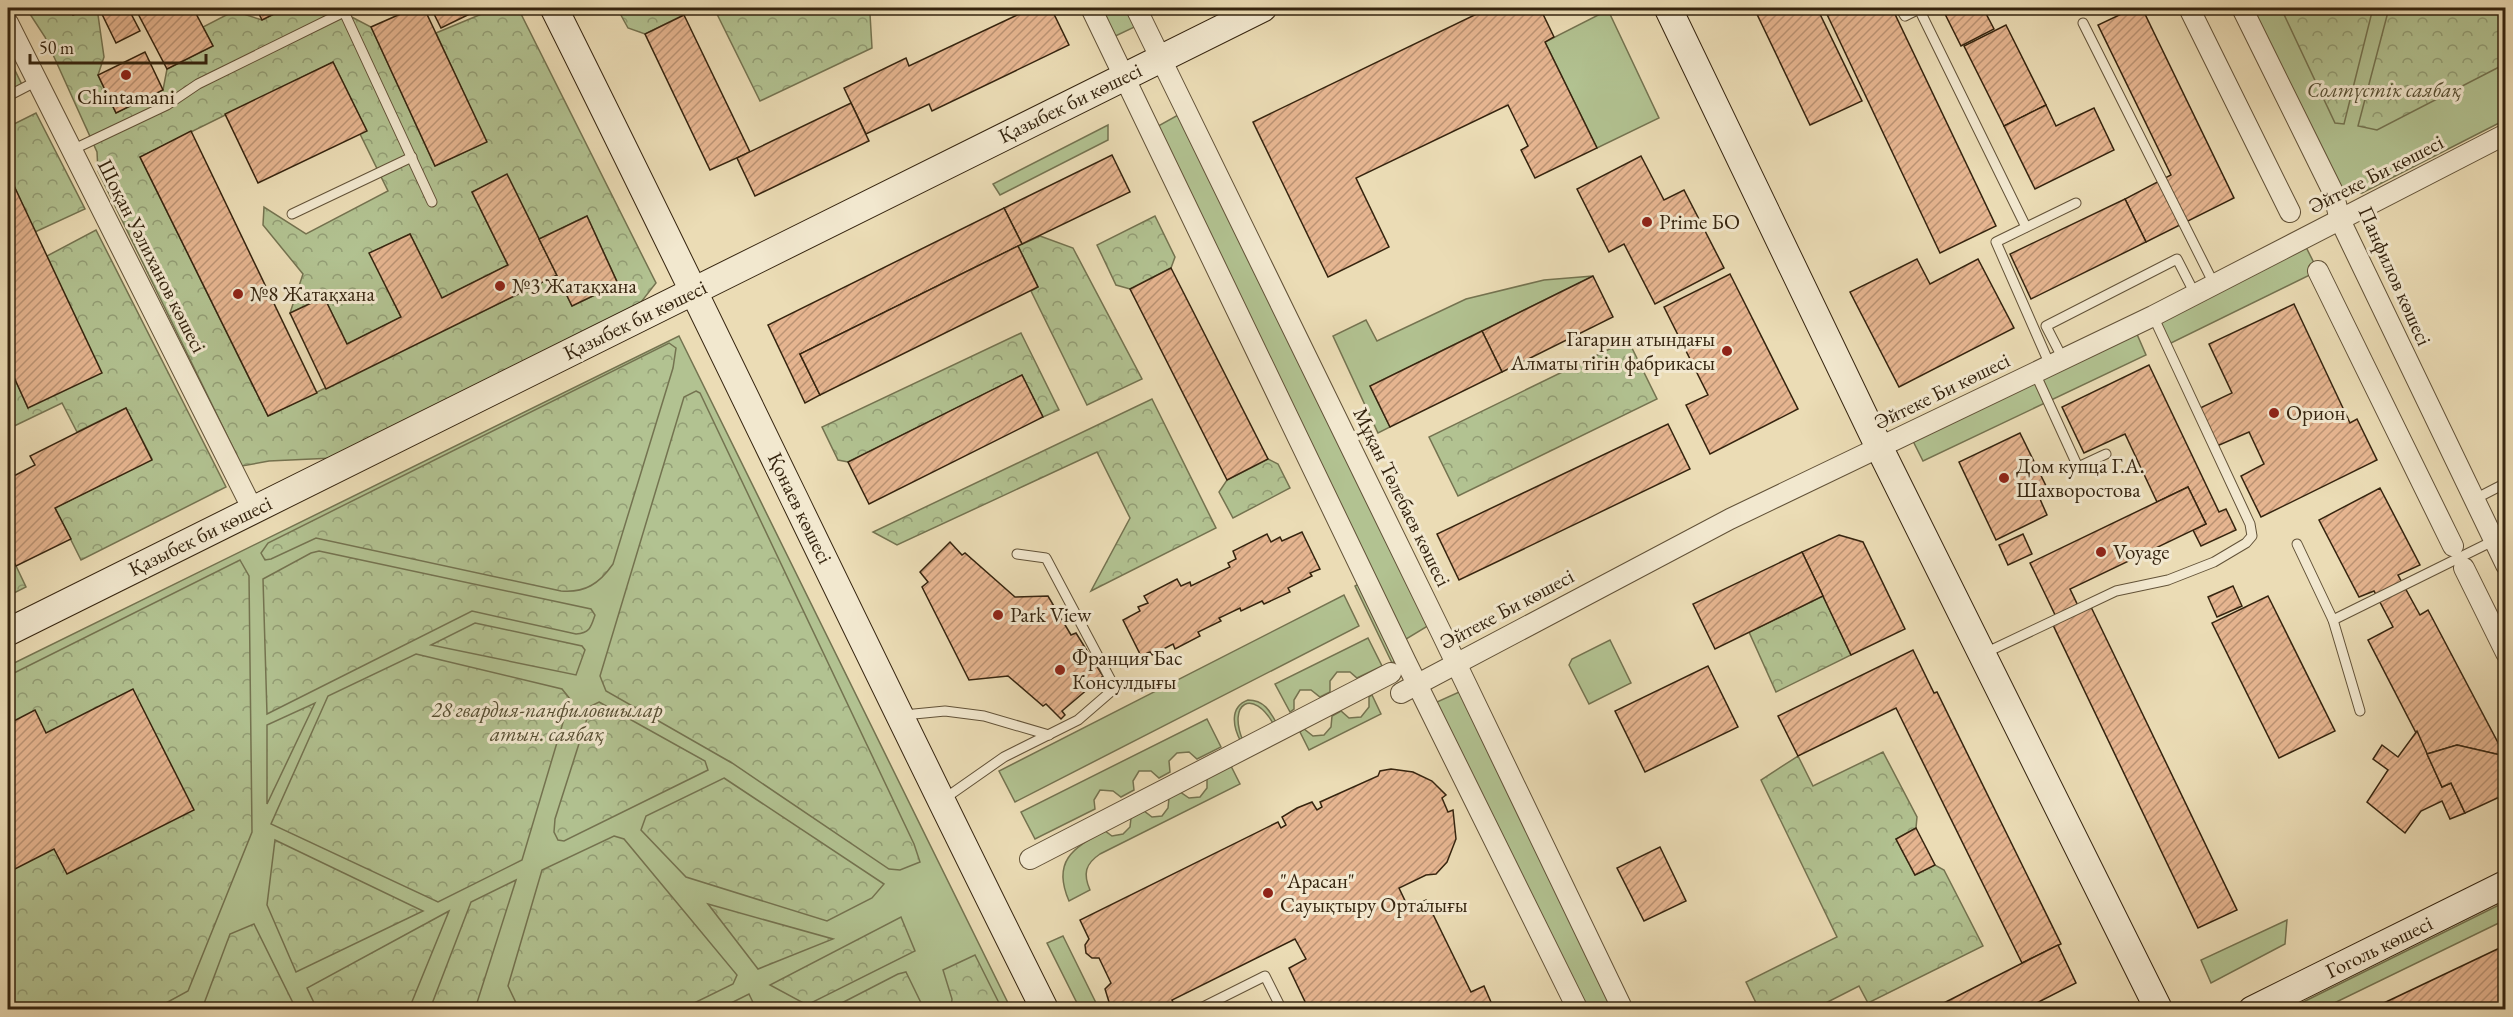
<svg xmlns="http://www.w3.org/2000/svg" width="2513" height="1017" font-family="'EB Garamond',serif">
<style>
.green{fill:#b2c291;stroke:#747350;stroke-width:1.5}
.forest{fill:url(#forest-crowns);stroke:#747350;stroke-width:1.5;fill-rule:evenodd}
.building{fill:url(#building-hatch);stroke:#35240f;stroke-width:1.5}
.lines{fill:none;stroke-linecap:round;stroke-linejoin:round}
.lane-casing{stroke:#625238;stroke-width:11}
.street-casing{stroke:#625238;stroke-width:22}
.secondary-casing{stroke:#35240f;stroke-width:29}
.lane{stroke:#f2e8cf;stroke-width:9}
.street{stroke:#f2e8cf;stroke-width:20}
.secondary{stroke:#f2e8cf;stroke-width:27}
.poi-dot{fill:#8f2418;stroke:#f2e8cf;stroke-width:2}
.labels{text-anchor:middle;stroke-width:6;stroke-linejoin:round;paint-order:stroke}
.park-label{font-size:21px;font-style:italic;fill:#544c30;stroke:#f2e8cf}
.poi-label{font-size:21px;fill:#35240f;stroke:#f2e8cf;text-anchor:start}
.street-label{font-size:21px;fill:#35240f;stroke:#f2e8cf}
</style>
<defs>
<pattern id="forest-crowns" width="20" height="18" patternUnits="userSpaceOnUse" patternTransform="scale(1.5)"><rect width="20" height="18" fill="#b2c291"/><path d="M2 6a3 3 0 1 1 6 0M12 15a3 3 0 1 1 6 0" fill="none" stroke="#929d75"/></pattern>
<pattern id="building-hatch" width="6" height="6" patternUnits="userSpaceOnUse" patternTransform="scale(1.5)"><rect width="6" height="6" fill="#e6b590"/><path d="M-1 1l2-2M0 6l6-6M5 7l2-2" fill="none" stroke="#bb9374"/></pattern>
</defs>
<rect width="100%" height="100%" fill="#ebdcb5"/>
<filter id="stains"><feTurbulence type="fractalNoise" baseFrequency=".00333" numOctaves="4"/><feColorMatrix values="0 0 0 0 .2 0 0 0 0 .09 0 0 0 0 .02 0 0 0 .5 -.17"/></filter>
<radialGradient id="worn" r=".72"><stop offset=".6" stop-color="#630" stop-opacity="0"/><stop offset="1" stop-color="#630" stop-opacity=".3"/></radialGradient>
<g class="green">
<polygon points="1091,8 1136,8 1143,23 1107,40"/>
<polygon points="2252,8 2505,8 2505,120 2362,193 2349,194 2337,184"/>
<polygon points="1608,10 1659,118 1597,148 1545,42"/>
<polygon points="1187,110 1436,621 1398,644 1151,130"/>
<polygon points="1108,125 1108,140 1000,195 993,184"/>
<polygon points="2302,239 2318,271 2167,345 2153,316"/>
<polygon points="1593,276 1370,386 1390,427 1378,433 1333,336 1366,320 1377,341 1466,299 1544,280"/>
<polygon points="2133,325 2146,355 1923,461 1909,433"/>
<polygon points="679,336 1011,1009 8,1010 8,666"/>
<polygon points="1360,583 1397,660 1392,663 1355,586"/>
<polygon points="1344,595 1359,626 1015,802 999,771"/>
<polygon points="1368,638 1382,666 1357,678 1350,672 1337,672 1330,681 1330,692 1320,697 1311,690 1300,690 1294,700 1294,709 1290,712 1275,684"/>
<polygon points="1610,640 1631,683 1589,704 1569,665 1572,659"/>
<polygon points="1468,688 1623,1009 1578,1009 1428,706"/>
<polygon points="1372,695 1381,714 1309,750 1300,732 1304,729 1313,736 1324,735 1331,727 1332,716 1341,711 1349,718 1361,717 1369,707 1369,697"/>
<path d="M1248,700c16,0 22,11 29,24l-3,1c-21,-38 -47,-22 -31,16l-2,1c-8,-15 -12,-35 7,-42z"/>
<polygon points="1207,719 1221,747 1197,759 1189,752 1177,753 1169,761 1170,772 1159,778 1151,771 1139,771 1133,781 1134,790 1121,797 1113,791 1100,790 1094,800 1095,809 1035,839 1021,812"/>
<path d="M1231,766l9,18 -140,70c-15,10 -17,20 -10,36l-21,11c-17,-39 3,-53 36,-70l7,5 11,-2 7,-7 1,-9 13,-7 8,6 10,-1 6,-8 1,-10 11,-6 9,6 11,-1 7,-9v-10z"/>
<polygon points="2505,902 2505,920 2322,1009 2289,1009"/>
<polygon points="2287,920 2285,944 2211,983 2201,960"/>
<polygon points="1063,936 1099,1009 1080,1009 1047,943"/>
</g>
<g class="forest">
<path d="M26,8h43l4,7 15,-7h9l7,49 -6,18 18,38 47,-23 4,-21 46,-23 -10,-19 31,-16 28,9 24,-12h68l-10,5 27,14 64,139 51,-24 -50,-109 60,-25h22l138,275 -18,23 -305,152 -64,3 -27,5 -144,-295 -1,-19 -52,-115zM333,62l33,68 -6,4 28,57 -82,43 -42,-27 -1,18 40,49 -13,39 34,-16 23,47 54,-27 -31,-64 40,-19 32,64 66,-33 -36,-73 34,-17 33,64 48,-23 31,68 -46,22 -15,-31 -289,141 -128,-259z"/>
<polygon points="617,8 698,8 645,34 628,28"/>
<polygon points="714,8 883,8 870,14 872,48 760,101"/>
<polygon points="2281,8 2373,8 2344,124 2335,123"/>
<polygon points="2389,8 2505,8 2505,64 2377,130 2358,126"/>
<polygon points="8,56 25,91 8,100"/>
<polygon points="36,113 85,209 35,232 8,173 8,127"/>
<polygon points="1155,216 1175,257 1171,268 1130,289 1116,285 1097,245"/>
<polygon points="96,230 226,487 81,560 55,508 152,459 126,408 77,432 62,403 8,429 8,364 28,408 47,256"/>
<polygon points="1040,236 1073,248 1142,379 1087,405 1031,291 1038,287 1018,246"/>
<polygon points="1021,333 1059,410 1043,417 1022,375 848,462 838,460 822,427"/>
<polygon points="1628,340 1657,399 1458,496 1429,437"/>
<path d="M669,343l7,5 -3,20 -60,196c-14,20 -28,29 -52,27l-245,-53 -45,21 -6,1 -4,-7 7,-10z"/>
<polygon points="696,391 700,393 914,844 920,862 900,870 889,869 732,763 606,691 600,676 684,397"/>
<polygon points="1152,399 1216,528 1091,591 1130,518 1097,452 897,545 873,532"/>
<polygon points="1268,459 1278,464 1290,488 1233,518 1219,492 1227,480"/>
<polygon points="8,549 26,587 8,596"/>
<path d="M319,551l272,58 4,6c-4,12 -5,18 -19,19l-104,-23 -205,103 -4,-135 48,-26z"/>
<polygon points="240,560 249,576 252,832 188,991 155,1009 8,1010 8,676"/>
<polygon points="1823,596 1851,655 1776,692 1749,632"/>
<polygon points="475,623 582,646 585,650 576,675 431,645"/>
<polygon points="416,654 562,689 570,699 522,860 438,902 271,824 328,696"/>
<polygon points="599,702 705,761 708,770 564,841 558,840 554,832 555,819 591,706"/>
<polygon points="315,703 267,804 267,725"/>
<polygon points="1883,752 1917,817 1916,828 1896,839 1915,875 1935,865 1944,870 1983,946 1868,1003 1859,986 1814,1009 1759,1009 1746,982 1837,937 1761,780 1798,756 1813,786"/>
<polygon points="724,778 884,884 872,898 827,921 686,877 641,830 646,816"/>
<polygon points="614,836 624,839 737,975 733,984 682,1009 519,1009 508,986 542,870"/>
<polygon points="275,840 423,911 296,972 267,905"/>
<polygon points="516,880 475,1009 430,1009 471,902"/>
<polygon points="708,904 833,939 758,969"/>
<polygon points="449,911 409,1009 317,1009 307,988"/>
<polygon points="901,917 915,951 807,1005 770,985"/>
<polygon points="254,924 296,1009 202,1009 230,934"/>
<polygon points="975,955 1002,1009 951,1009 952,999 943,970"/>
<polygon points="906,972 924,1009 830,1009 898,974"/>
<polygon points="749,994 756,1009 719,1009"/>
</g>
<g class="building">
<polygon points="69,8 88,8 73,15"/>
<polygon points="99,8 128,8 140,31 116,43"/>
<polygon points="135,8 193,8 213,46 167,69"/>
<polygon points="256,8 286,8 262,20"/>
<polygon points="414,8 424,8 487,142 435,166 371,27"/>
<polygon points="431,8 482,8 441,28"/>
<polygon points="1032,8 1051,8 1069,45 932,111 929,104 866,134 844,88 906,58 909,66"/>
<polygon points="1489,8 1540,8 1554,37 1545,42 1597,148 1535,178 1521,150 1528,146 1508,105 1356,178 1389,247 1328,277 1253,122"/>
<polygon points="1754,8 1817,8 1862,101 1810,125"/>
<polygon points="1824,8 1892,8 1996,226 1940,253"/>
<polygon points="1942,8 1983,8 1994,29 1961,46"/>
<polygon points="2134,8 2142,8 2234,198 2146,242 2125,199 2171,175 2098,25"/>
<polygon points="684,15 750,152 710,170 645,34"/>
<polygon points="2006,25 2046,105 2004,126 1964,46"/>
<polygon points="145,52 163,90 116,113 98,75"/>
<polygon points="333,62 367,131 258,183 225,114"/>
<polygon points="851,103 869,141 755,196 737,158"/>
<polygon points="2046,105 2056,126 2094,108 2114,150 2035,189 2004,126"/>
<polygon points="191,131 317,393 268,416 140,157"/>
<polygon points="1112,155 1130,192 1022,244 1004,208"/>
<polygon points="1641,156 1664,200 1684,190 1724,268 1655,304 1624,244 1609,252 1577,189"/>
<polygon points="8,173 102,373 28,408 8,364"/>
<polygon points="507,174 557,275 326,389 290,313 324,297 347,344 401,317 369,253 410,234 442,298 508,265 472,192"/>
<polygon points="2125,199 2146,242 2031,299 2010,254"/>
<polygon points="1004,208 1022,244 800,354 820,395 805,403 768,325"/>
<polygon points="587,216 618,284 572,306 539,239"/>
<polygon points="1018,246 1038,287 820,395 800,354"/>
<polygon points="1917,259 1930,284 1978,259 2014,328 1899,387 1850,292"/>
<polygon points="1171,268 1268,459 1227,480 1130,289"/>
<polygon points="1730,274 1798,409 1710,454 1686,405 1708,395 1664,307"/>
<polygon points="1593,276 1613,317 1502,372 1482,331"/>
<polygon points="2294,304 2350,423 2357,419 2377,460 2261,517 2241,476 2264,464 2249,432 2217,446 2200,408 2232,393 2209,344"/>
<polygon points="1482,331 1502,372 1390,427 1370,386"/>
<polygon points="2149,365 2219,512 2226,509 2236,530 2201,546 2193,530 2206,524 2188,487 2157,502 2125,434 2084,453 2062,407"/>
<polygon points="1022,375 1043,417 869,504 848,462"/>
<polygon points="126,408 152,460 55,508 71,539 16,566 8,549 8,479 35,465 30,456"/>
<polygon points="1668,424 1690,469 1459,580 1437,534"/>
<polygon points="2020,433 2050,494 2040,499 2047,515 1996,540 1959,462"/>
<polygon points="2188,487 2206,524 2070,589 2081,612 2059,623 2030,563"/>
<polygon points="2380,488 2420,565 2398,575 2420,615 2428,610 2505,756 2457,745 2427,754 2368,640 2393,627 2374,591 2359,597 2319,520"/>
<polygon points="1302,532 1320,569 1310,573 1312,576 1288,588 1290,592 1264,604 1262,601 1241,611 1240,608 1219,618 1221,621 1198,632 1200,636 1175,649 1173,644 1152,655 1150,652 1141,656 1123,620 1140,611 1138,607 1148,603 1144,596 1177,579 1181,586 1190,582 1191,586 1230,567 1228,563 1236,559 1233,551 1267,534 1271,542 1280,537 1282,541"/>
<polygon points="2023,534 2032,554 2008,565 1999,545"/>
<polygon points="1839,535 1863,542 1905,629 1851,655 1802,552"/>
<polygon points="950,542 962,555 965,553 1015,597 1048,596 1071,635 1076,633 1103,676 1062,711 1065,715 1061,719 1046,704 1043,706 1008,676 969,680 922,587 928,582 920,572"/>
<polygon points="1802,552 1823,596 1715,649 1693,604"/>
<polygon points="2233,586 2242,606 2217,617 2208,597"/>
<polygon points="2268,596 2335,731 2279,758 2212,623"/>
<polygon points="2091,607 2237,910 2198,928 2053,625"/>
<polygon points="1913,650 1934,693 1937,692 2061,944 2022,963 1896,708 1798,756 1778,716"/>
<polygon points="1708,666 1738,727 1645,772 1615,711"/>
<polygon points="133,689 194,810 67,874 54,849 13,870 8,860 8,724 35,710 46,733"/>
<polygon points="2417,731 2442,787 2451,783 2465,813 2450,819 2442,801 2421,811 2405,833 2367,802 2388,770 2373,759 2382,745 2398,757"/>
<polygon points="2457,745 2505,756 2506,794 2465,813 2451,783 2442,787 2427,754"/>
<polygon points="1391,769 1413,772 1432,781 1446,795 1442,798 1448,812 1453,810 1456,839 1447,862 1436,874 1426,875 1399,888 1409,909 1426,900 1471,992 1484,986 1494,1009 1309,1010 1289,968 1306,959 1295,939 1172,1000 1177,1010 1123,1010 1120,1003 1112,1004 1109,1002 1105,989 1111,983 1099,958 1092,958 1086,953 1085,945 1089,939 1080,920 1278,822 1281,828 1286,825 1282,817 1297,808 1312,802 1317,810 1322,807 1320,802 1378,776 1380,771"/>
<polygon points="1916,828 1935,865 1915,875 1896,839"/>
<polygon points="1660,847 1686,901 1644,921 1617,868"/>
<polygon points="2058,945 2076,983 2023,1010 1930,1010"/>
<polygon points="2506,945 2506,999 2484,1010 2369,1010"/>
</g>
<g class="lines">
<g class="lane-casing">
<g id="lane">
<polyline points="354,8 344,12 432,202"/>
<polyline points="1900,8 1905,16 1919,9 2026,227"/>
<polyline points="2083,23 2214,284"/>
<polyline points="8,96 37,81"/>
<polyline points="72,150 167,105 198,84 344,12"/>
<polyline points="292,214 412,157"/>
<polyline points="2063,359 2046,326 2177,259 2195,294"/>
<polyline points="2050,365 1996,242 2076,203"/>
<polyline points="2035,373 2078,467 2106,454"/>
<polyline points="2473,500 2506,483"/>
<polyline points="2297,544 2333,620 2360,711"/>
<polyline points="2333,620 2493,541"/>
<polyline points="1985,653 2116,591 2168,580 2214,562 2246,543 2252,536 2250,524 2153,316"/>
<polyline points="904,715 945,711 984,716 1049,735"/>
<polyline points="944,799 1004,757 1078,720 1115,688 1046,558 1017,554"/>
<polyline points="1197,1010 1265,976 1282,1010"/>
</g>
</g>
<g class="street-casing">
<g id="street">
<polyline points="1091,8 1406,662 1578,1010"/>
<polyline points="1136,8 1441,632 1623,1010"/>
<polyline points="2189,8 2290,212"/>
<polyline points="2242,8 2333,192 2340,220 2506,565"/>
<polyline points="8,23 253,510"/>
<polyline points="2318,271 2453,546"/>
<polyline points="2464,568 2506,653"/>
<polyline points="1401,693 1730,519 2153,316 2506,134"/>
<polyline points="1030,859 1391,673"/>
</g>
</g>
<g class="secondary-casing">
<g id="secondary">
<path d="M554,8c166,332 324,669 491,1002"/>
<polyline points="1668,8 1879,447 2159,1010"/>
<polyline points="8,632 1263,8"/>
<polyline points="2252,1010 2506,884"/>
</g>
</g>
<use href="#lane" class="lane"/>
<use href="#street" class="street"/>
<use href="#secondary" class="secondary"/>
</g>
<g class="poi-dot">
<circle cx="126" cy="75" r="6"/>
<circle cx="1647" cy="222" r="6"/>
<circle cx="500" cy="286" r="6"/>
<circle cx="238" cy="294" r="6"/>
<circle cx="1727" cy="351" r="6"/>
<circle cx="2274" cy="413" r="6"/>
<circle cx="2004" cy="478" r="6"/>
<circle cx="2101" cy="552" r="6"/>
<circle cx="998" cy="615" r="6"/>
<circle cx="1060" cy="670" r="6"/>
<circle cx="1268" cy="893" r="6"/>
</g>
<g class="labels">
<g class="park-label">
<text x="2384" y="97">Солтүстік саябақ</text>
<text x="547" y="717">28 гвардия-панфиловшылар<tspan x="547" dy="24">атын. саябақ</tspan></text>
</g>
<g class="poi-label">
<text x="126" y="104" text-anchor="middle">Chintamani</text>
<text x="1659" y="229">Prime БО</text>
<text x="512" y="293">№3 Жатақхана</text>
<text x="250" y="301">№8 Жатақхана</text>
<text x="1715" y="346" text-anchor="end">Гагарин атындағы<tspan x="1715" dy="24">Алматы тігін фабрикасы</tspan></text>
<text x="2286" y="420">Орион</text>
<text x="2016" y="473">Дом купца Г.А.<tspan x="2016" dy="24">Шахворостова</tspan></text>
<text x="2113" y="559">Voyage</text>
<text x="1010" y="622">Park View</text>
<text x="1072" y="665">Франция Бас<tspan x="1072" dy="24">Консулдығы</tspan></text>
<text x="1280" y="888">"Арасан"<tspan x="1280" dy="24">Сауықтыру Орталығы</tspan></text>
</g>
<g class="street-label">
<text transform="translate(1070 103) rotate(-26)" y="7">Қазыбек би көшесі</text>
<text transform="translate(2376 174) rotate(-27)" y="7">Әйтеке Би көшесі</text>
<text transform="translate(152 256) rotate(63)" y="7">Шоқан Уәлиханов көшесі</text>
<text transform="translate(2395 276) rotate(66)" y="7">Панфилов көшесі</text>
<text transform="translate(635 320) rotate(-26)" y="7">Қазыбек би көшесі</text>
<text transform="translate(1942 391) rotate(-26)" y="7">Әйтеке Би көшесі</text>
<text transform="translate(1402 497) rotate(64)" y="7">Мұқан Төлебаев көшесі</text>
<text transform="translate(800 508) rotate(64)" y="7">Қонаев көшесі</text>
<text transform="translate(200 536) rotate(-26)" y="7">Қазыбек би көшесі</text>
<text transform="translate(1507 609) rotate(-28)" y="7">Әйтеке Би көшесі</text>
<text transform="translate(2379 947) rotate(-26)" y="7">Гоголь көшесі</text>
</g>
</g>
<rect width="2513" height="1017" fill="none" stroke="#ebdcb5" stroke-width="30"/>
<rect x="9" y="9" width="2495" height="999" fill="none" stroke="#35240f" stroke-width="3"/>
<rect x="15" y="15" width="2483" height="987" fill="none" stroke="#35240f" stroke-width="1.5"/>
<path d="M30 54v9h176v-9" fill="none" stroke="#35240f" stroke-width="3"/>
<text x="39" y="54" font-size="18" fill="#35240f" stroke="#f2e8cf" stroke-width="4.5" paint-order="stroke">50 m</text>
<rect width="100%" height="100%" filter="url(#stains)"/>
<rect width="100%" height="100%" fill="url(#worn)"/>
</svg>
